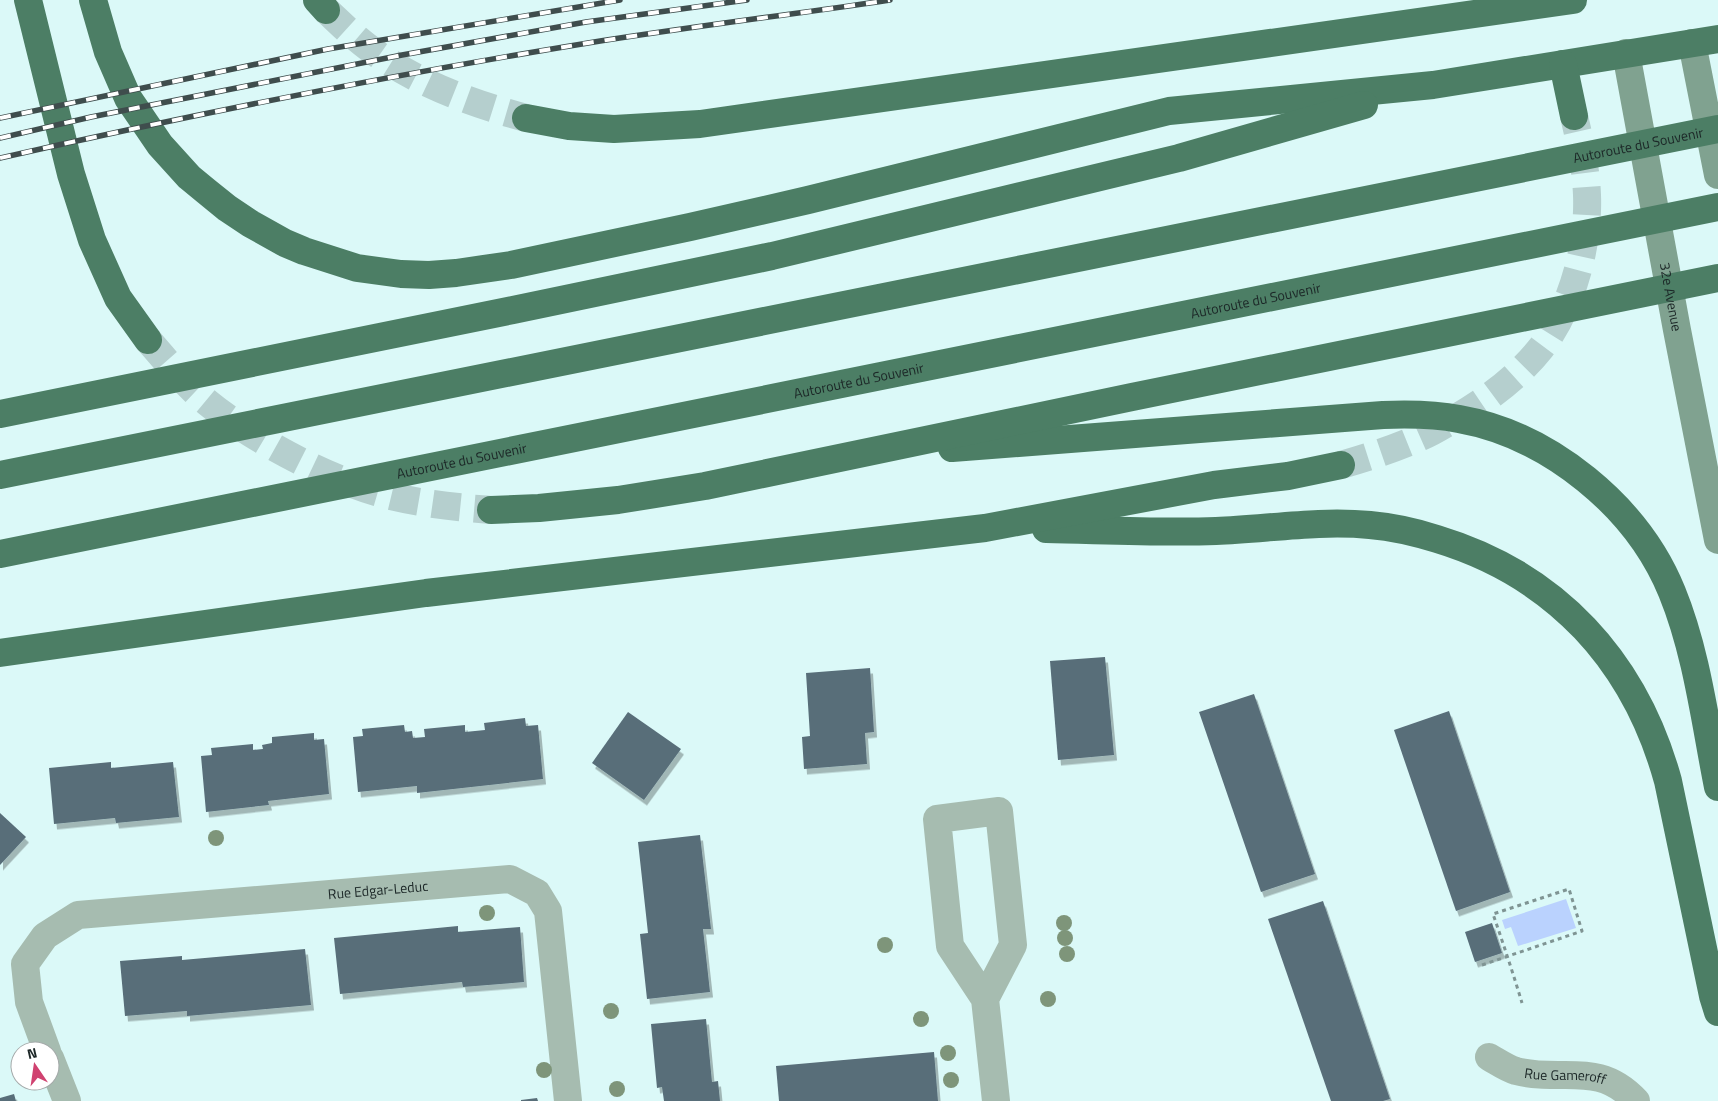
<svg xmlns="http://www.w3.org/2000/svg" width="1718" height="1101" font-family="'Titillium Web',sans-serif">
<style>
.water{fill:#bad2fe}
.building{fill:#586e79;filter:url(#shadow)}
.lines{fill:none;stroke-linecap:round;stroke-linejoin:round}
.motorway-tunnel{stroke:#b5cfce;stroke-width:28;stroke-dasharray:28 14;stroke-linecap:butt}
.path{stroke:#7f9493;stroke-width:3;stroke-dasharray:4 4;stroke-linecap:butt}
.minor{stroke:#a6bcb0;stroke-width:28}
.secondary{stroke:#80a290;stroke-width:28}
.motorway{stroke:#4c7e65;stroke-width:28}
.rail-casing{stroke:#3f4d4d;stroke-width:5.5}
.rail{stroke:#fff;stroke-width:4;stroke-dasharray:11;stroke-linecap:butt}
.tree{fill:#7e957a}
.labels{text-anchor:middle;stroke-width:5;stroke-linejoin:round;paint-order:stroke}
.street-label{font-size:14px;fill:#1c2727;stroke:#fff}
</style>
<defs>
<filter id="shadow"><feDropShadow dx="3" dy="5.5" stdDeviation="0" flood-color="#0004"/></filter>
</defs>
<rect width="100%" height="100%" fill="#dbf9f8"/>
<polygon class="water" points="1566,899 1576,928 1518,946 1511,927 1505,929 1502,920"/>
<g class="building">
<polygon points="1105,657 1114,755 1058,760 1050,661"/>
<polygon points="870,668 874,732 865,733 867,764 804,769 802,737 810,736 806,673"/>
<polygon points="1254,694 1315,874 1261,892 1199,712"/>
<polygon points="1449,711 1510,892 1456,911 1394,730"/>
<polygon points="628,712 681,749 644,800 592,763"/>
<polygon points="525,718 526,726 538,725 543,779 417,793 417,786 358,792 353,737 363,736 362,729 404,725 405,732 412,731 413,738 425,737 424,729 465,725 465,732 485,730 484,723"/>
<polygon points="314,733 314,740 324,739 329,794 268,801 269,805 206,812 201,756 212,755 211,748 253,744 253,750 263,749 262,745 272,743 272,737"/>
<polygon points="111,762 111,768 173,762 179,817 116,823 115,818 54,824 49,768"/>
<polygon points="0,813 26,837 0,865"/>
<polygon points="700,835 711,929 703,929 710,992 647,999 640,934 648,933 638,842"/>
<polygon points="1323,901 1390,1099 1383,1101 1331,1101 1268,919"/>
<polygon points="1492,923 1502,953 1475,962 1465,932"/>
<polygon points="458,926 458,932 520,927 524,982 463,987 462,982 340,994 334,938"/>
<polygon points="305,949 311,1005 187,1016 187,1011 125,1016 120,961 182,956 182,960"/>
<polygon points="706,1019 712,1082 718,1081 720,1101 664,1101 662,1087 657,1088 651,1024"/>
<polygon points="934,1052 938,1101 779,1101 776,1066"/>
<polygon points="14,1094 16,1101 0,1101 0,1098"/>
<polygon points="537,1098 538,1101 521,1101 521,1100"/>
</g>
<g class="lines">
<g class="motorway-tunnel">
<path d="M326,10c14,13 28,27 43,38 46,35 102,55 157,70"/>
<path d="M148,340c19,22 38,45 60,63 44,36 116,74 171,90 36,10 74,14 112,17"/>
<path d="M1341,465c28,-8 55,-17 82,-29 12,-5 22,-12 33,-18 31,-18 62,-41 85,-70 31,-40 48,-103 46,-153 -1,-27 -7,-53 -13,-79"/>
</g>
<path class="path" d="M1482,965l100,-34 -13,-42 -76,25c10,29 20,59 29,89"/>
<g class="minor">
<polyline points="985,999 1013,945 999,811 937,819 950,946 985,999 996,1101"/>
<path id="s1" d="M47,1051l-18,-49 -4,-38 20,-28 33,-21 432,-36 27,14 11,18 20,190"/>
<path id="s2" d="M1489,1057c9,5 17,11 27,14 46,12 82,-11 120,30"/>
<polyline points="50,1058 67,1101"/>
</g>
<g class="secondary">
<polyline points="1692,43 1718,175"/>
<path id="s3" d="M1626,53l51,277 41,210"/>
</g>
<g class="motorway">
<polyline points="28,0 71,174 92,240 118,298 148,340"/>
<polyline points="93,0 108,52 128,98 160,145 189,177 206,191 227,208 251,224 285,243 304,251 357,268 401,274 429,275 456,273 511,265 690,227 808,200 1169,111 1433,85 1718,39"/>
<polyline points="317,0 326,10"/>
<polyline points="1563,64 1574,116"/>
<polyline points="526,118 569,126 614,129 700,124 1573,0"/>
<polyline points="0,414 513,310 772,256 1179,158 1364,105"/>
<path d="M952,448l431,-33c26,-1 51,-1 76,4 90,16 178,87 213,173 25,61 33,130 46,195"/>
<path id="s4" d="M0,475l1718,-346"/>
<polyline points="491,510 539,508 618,500 705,486 1132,397 1718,278"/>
<path d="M1046,529c56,1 114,4 170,2 51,-2 103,-11 154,-6 23,2 45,7 67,14 119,36 198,122 231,242l45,215 5,16"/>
<path id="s5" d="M0,554l1718,-347"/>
<polyline points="0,653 426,593 985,528 1214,485 1288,476 1341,465"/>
</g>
<g class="rail-casing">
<g id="rail">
<polyline points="0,118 328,49 620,0"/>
<polyline points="0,138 91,117 402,55 586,22 747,0"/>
<path d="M0,158c195,-44 391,-83 588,-115 100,-16 201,-28 302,-43"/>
</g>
</g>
<use href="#rail" class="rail"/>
</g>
<g class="tree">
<circle cx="216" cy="838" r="8"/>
<circle cx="487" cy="913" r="8"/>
<circle cx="1064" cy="923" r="8"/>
<circle cx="1065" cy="938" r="8"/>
<circle cx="885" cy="945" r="8"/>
<circle cx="1067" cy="954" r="8"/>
<circle cx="1048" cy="999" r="8"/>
<circle cx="611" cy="1011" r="8"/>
<circle cx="921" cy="1019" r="8"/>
<circle cx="948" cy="1053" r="8"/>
<circle cx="544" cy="1070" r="8"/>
<circle cx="951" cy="1080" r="8"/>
<circle cx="617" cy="1089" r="8"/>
</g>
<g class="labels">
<g class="street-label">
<text dy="5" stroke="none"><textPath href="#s4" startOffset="1671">Autoroute du Souvenir</textPath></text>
<text dy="5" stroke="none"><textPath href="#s3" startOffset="248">32e Avenue</textPath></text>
<text dy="5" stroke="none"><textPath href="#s5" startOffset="1281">Autoroute du Souvenir</textPath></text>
<text dy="5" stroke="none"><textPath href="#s5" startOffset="876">Autoroute du Souvenir</textPath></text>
<text dy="5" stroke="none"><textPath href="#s5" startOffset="471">Autoroute du Souvenir</textPath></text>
<text dy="5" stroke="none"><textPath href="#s1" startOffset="465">Rue Edgar-Leduc</textPath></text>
<text dy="5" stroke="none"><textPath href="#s2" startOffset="80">Rue Gameroff</textPath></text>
</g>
</g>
<g transform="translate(35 1066) rotate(347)"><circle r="24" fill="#ffffff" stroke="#a4a9a9"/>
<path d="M0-4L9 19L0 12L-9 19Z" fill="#d04270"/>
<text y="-8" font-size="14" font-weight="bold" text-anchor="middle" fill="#1c2727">N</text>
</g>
</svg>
